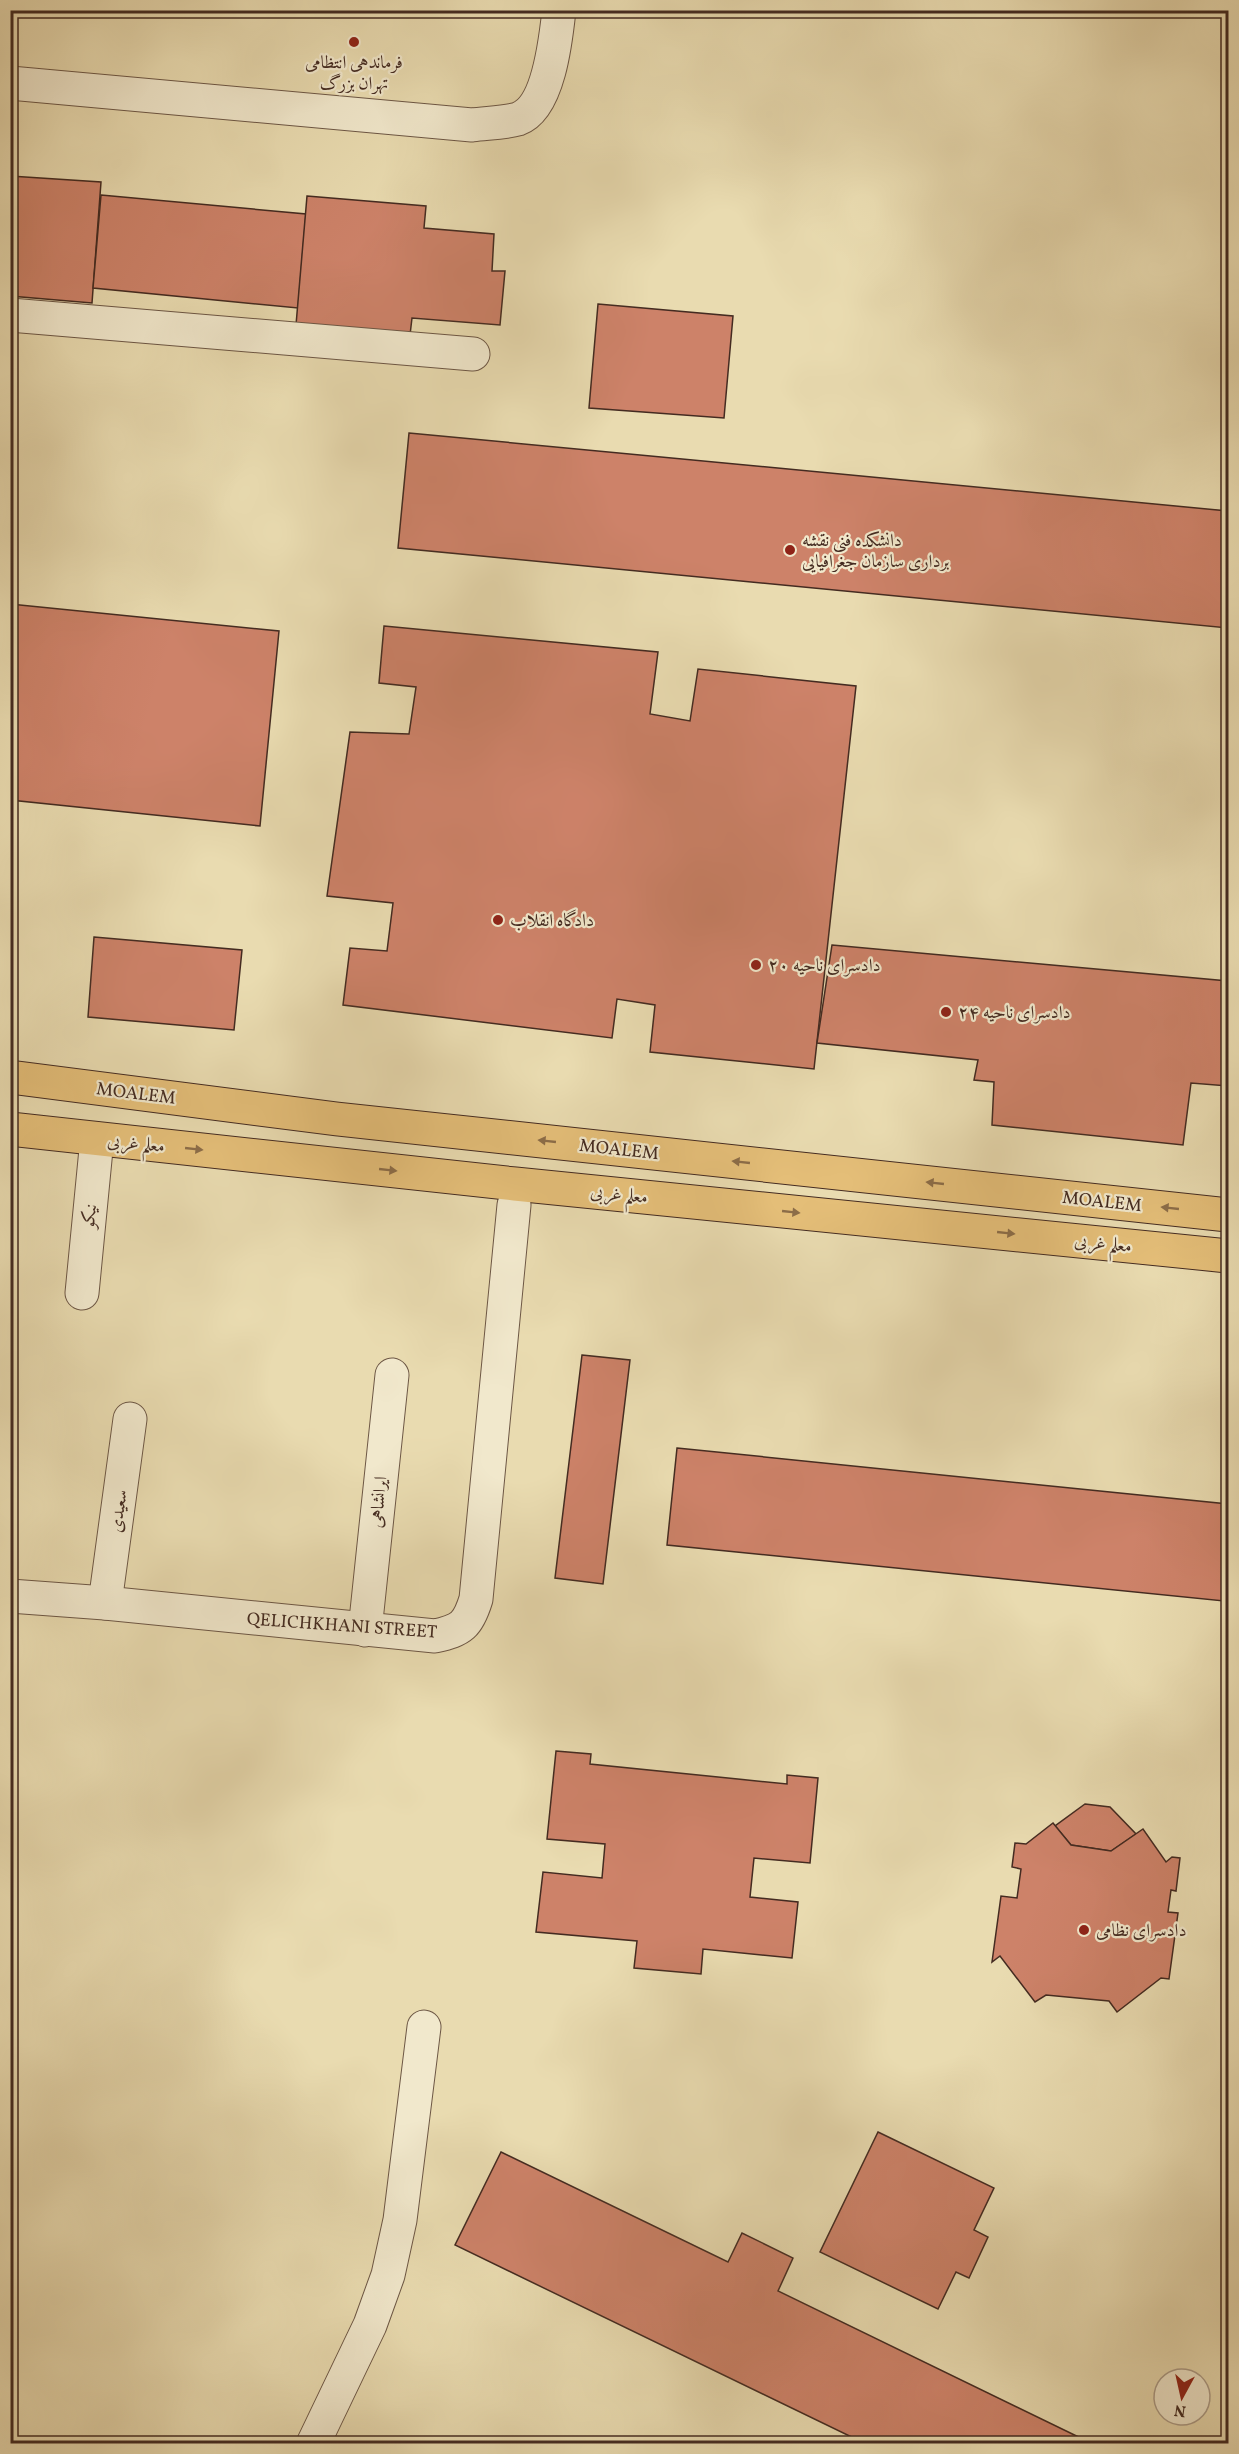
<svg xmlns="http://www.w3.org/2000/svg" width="1239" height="2454" font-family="Vollkorn,Amiri,serif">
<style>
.building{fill:#cd8269;stroke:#442b21;stroke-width:1.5}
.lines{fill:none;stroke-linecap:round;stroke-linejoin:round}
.minor-casing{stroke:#6d5745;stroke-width:35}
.major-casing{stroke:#442b21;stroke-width:35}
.minor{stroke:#f1e8cc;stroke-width:33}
.major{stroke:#e4be78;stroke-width:33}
.oneway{fill:#8c6d48}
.poi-dot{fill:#8f2418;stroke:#f1e8cc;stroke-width:2}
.labels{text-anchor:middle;stroke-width:4.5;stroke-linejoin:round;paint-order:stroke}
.poi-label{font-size:18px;fill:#442b21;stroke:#f1e8cc;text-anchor:start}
.street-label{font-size:18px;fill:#442b21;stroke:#f1e8cc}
</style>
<rect width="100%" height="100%" fill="#e9dbb0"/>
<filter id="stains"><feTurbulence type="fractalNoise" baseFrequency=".00333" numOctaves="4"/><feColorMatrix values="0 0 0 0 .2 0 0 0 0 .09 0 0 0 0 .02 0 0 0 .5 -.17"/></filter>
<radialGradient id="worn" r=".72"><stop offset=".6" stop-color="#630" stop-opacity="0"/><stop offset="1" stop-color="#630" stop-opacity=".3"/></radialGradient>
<g class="building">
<polygon points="10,176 101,182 92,303 10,296"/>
<polygon points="101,195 306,214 298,308 93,288"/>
<polygon points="307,196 426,206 424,228 494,234 492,271 505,271 500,325 412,318 410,335 296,325"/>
<polygon points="598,304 733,316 724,418 589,408"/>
<polygon points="409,433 1228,511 1228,628 398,548"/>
<polygon points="10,604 279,631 260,826 10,800"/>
<polygon points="384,626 658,652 650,714 690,721 698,669 856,686 814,1069 650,1052 655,1005 617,999 612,1038 343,1005 350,948 387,951 393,903 327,896 350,732 409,734 416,687 379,683"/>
<polygon points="94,937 242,950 234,1030 88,1017"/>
<polygon points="832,945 1228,981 1228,1086 1191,1083 1183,1145 992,1125 994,1082 974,1080 978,1060 817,1043"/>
<polygon points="582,1355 630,1360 603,1584 555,1578"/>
<polygon points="677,1448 1228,1504 1228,1559 1224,1601 667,1545"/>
<polygon points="556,1751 591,1754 590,1764 787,1784 787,1775 818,1778 810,1863 754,1858 750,1897 798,1902 792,1958 703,1949 701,1974 634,1968 637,1941 536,1932 543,1872 602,1878 605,1844 547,1839"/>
<polygon points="1085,1804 1110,1807 1136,1834 1111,1851 1071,1845 1055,1826"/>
<polygon points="1053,1823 1071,1845 1111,1851 1143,1829 1166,1862 1172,1857 1180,1858 1176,1891 1171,1890 1168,1912 1178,1913 1169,1979 1161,1978 1117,2012 1109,2001 1046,1995 1035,2002 1000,1956 992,1962 1001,1896 1017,1898 1021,1869 1012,1867 1015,1843 1026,1844"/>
<polygon points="878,2132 994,2188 974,2230 988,2237 969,2278 956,2272 938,2309 820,2252"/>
<polygon points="501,2152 728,2262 742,2233 793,2258 778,2291 1093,2444 866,2444 455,2245"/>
</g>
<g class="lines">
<g class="minor-casing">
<g id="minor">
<path d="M10,83l462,42c14,-2 32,-2 46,-6 31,-11 38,-81 41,-109"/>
<polyline points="10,315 473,354"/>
<polyline points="82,1293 97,1139"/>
<path d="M10,1596l95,7 330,33c27,-6 33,-11 41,-37l38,-394"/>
<polyline points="105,1603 130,1419"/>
<polyline points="365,1630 392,1375"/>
<polyline points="313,2444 370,2325 388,2275 400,2220 424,2027"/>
</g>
</g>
<g class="major-casing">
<g id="major">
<polyline points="10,1077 337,1119 1228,1215"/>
<polyline points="10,1129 515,1184 1228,1256"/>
</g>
</g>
<use href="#minor" class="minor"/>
<use href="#major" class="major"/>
</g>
<defs><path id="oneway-solid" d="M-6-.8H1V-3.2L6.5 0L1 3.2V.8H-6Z" transform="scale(1.5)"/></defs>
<g class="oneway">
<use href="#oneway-solid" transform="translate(547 1141) rotate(-174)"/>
<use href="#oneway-solid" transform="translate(194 1149) rotate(6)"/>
<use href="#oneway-solid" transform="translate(741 1162) rotate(-174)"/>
<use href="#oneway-solid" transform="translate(388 1170) rotate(6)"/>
<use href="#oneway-solid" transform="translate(935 1183) rotate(-174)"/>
<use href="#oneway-solid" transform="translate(1170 1208) rotate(-174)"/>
<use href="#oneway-solid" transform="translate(791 1212) rotate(6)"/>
<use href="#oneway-solid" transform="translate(1006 1233) rotate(6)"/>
</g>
<g class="poi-dot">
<circle cx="354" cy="42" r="6"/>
<circle cx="790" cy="550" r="6"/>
<circle cx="498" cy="920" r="6"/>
<circle cx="756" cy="965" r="6"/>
<circle cx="946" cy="1012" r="6"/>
<circle cx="1084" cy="1930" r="6"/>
</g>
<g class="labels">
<g class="poi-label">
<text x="354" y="68" text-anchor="middle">فرماندهی انتظامی<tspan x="354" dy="21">تهران بزرگ</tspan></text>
<text x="802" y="546">دانشکده فنی نقشه<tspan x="802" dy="21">برداری سازمان جغرافیایی</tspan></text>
<text x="510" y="926">دادگاه انقلاب</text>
<text x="768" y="971">دادسرای ناحیه ۲۰</text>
<text x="958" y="1018">دادسرای ناحیه ۲۴</text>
<text x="1096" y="1936">دادسرای نظامی</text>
</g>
<g class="street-label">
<text transform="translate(136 1093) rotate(7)" y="6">MOALEM</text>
<text transform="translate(136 1143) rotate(6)" y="6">معلم غربی</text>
<text transform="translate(619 1149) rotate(6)" y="6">MOALEM</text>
<text transform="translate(619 1194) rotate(6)" y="6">معلم غربی</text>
<text transform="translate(1102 1201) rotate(6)" y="6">MOALEM</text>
<text transform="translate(89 1216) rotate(-84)" y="6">نیکو</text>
<text transform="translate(1103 1243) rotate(6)" y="6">معلم غربی</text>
<text transform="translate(378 1502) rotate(-84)" y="6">ایرانشاهی</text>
<text transform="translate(118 1511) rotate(-82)" y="6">سعیدی</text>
<text transform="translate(342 1625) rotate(4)" y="6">QELICHKHANI STREET</text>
</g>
</g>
<rect width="1239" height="2454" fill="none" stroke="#e9dbb0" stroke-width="36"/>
<rect x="12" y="12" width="1215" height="2430" fill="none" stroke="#442b21" stroke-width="3"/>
<rect x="18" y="18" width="1203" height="2418" fill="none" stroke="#442b21" stroke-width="1.5"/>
<g transform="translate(1182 2397) rotate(188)"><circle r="28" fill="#f1e8cc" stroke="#ac9c88" stroke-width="1.5"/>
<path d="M0-4.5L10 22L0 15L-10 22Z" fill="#8f2418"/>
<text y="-9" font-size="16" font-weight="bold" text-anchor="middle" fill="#442b21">N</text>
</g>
<rect width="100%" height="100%" filter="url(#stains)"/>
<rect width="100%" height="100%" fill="url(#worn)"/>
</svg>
